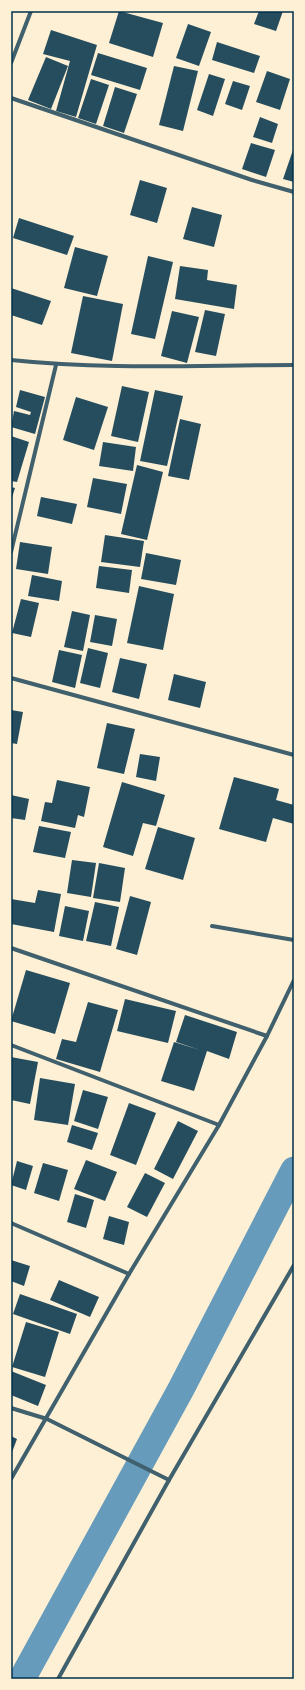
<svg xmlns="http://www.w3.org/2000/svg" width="305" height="1690" font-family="'Archivo Narrow',sans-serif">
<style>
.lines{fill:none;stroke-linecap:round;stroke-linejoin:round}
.canal{stroke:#669bbc;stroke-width:27}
.building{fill:#264d5e}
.minor{stroke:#3f606c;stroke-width:4}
.neatline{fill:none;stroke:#003049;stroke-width:1.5}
</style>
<rect width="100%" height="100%" fill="#fdf0d5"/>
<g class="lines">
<polyline class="canal" points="22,1679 181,1389 294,1170"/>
</g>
<g class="building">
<polygon points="119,11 163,23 153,57 109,43"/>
<polygon points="259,11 283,11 276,31 254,24"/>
<polygon points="188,24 211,32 199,66 176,58"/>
<polygon points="51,30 97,45 76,117 56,111 70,61 43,54"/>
<polygon points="217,42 260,56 254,73 212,60"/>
<polygon points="98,53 147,68 140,90 91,75"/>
<polygon points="46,57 68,66 51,109 28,100"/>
<polygon points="174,66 198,71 183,131 159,125"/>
<polygon points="267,71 290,79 280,110 256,102"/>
<polygon points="209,74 225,79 213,116 197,110"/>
<polygon points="91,79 109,85 96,124 78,118"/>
<polygon points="233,81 250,86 242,110 225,104"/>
<polygon points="115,87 137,94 124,133 103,126"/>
<polygon points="260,117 278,124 272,143 253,137"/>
<polygon points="251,143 275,150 266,177 242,169"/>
<polygon points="294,147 294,182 283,179"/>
<polygon points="140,180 167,188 157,223 130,215"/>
<polygon points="192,207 222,215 214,247 183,239"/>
<polygon points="19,218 74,236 67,255 13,238"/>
<polygon points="75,247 108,256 97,296 64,288"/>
<polygon points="148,256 173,262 155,339 131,334"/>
<polygon points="180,266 208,270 207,280 237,285 234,309 175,299"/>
<polygon points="11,288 51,301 42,325 11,315"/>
<polygon points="83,296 123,304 112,361 71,353"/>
<polygon points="205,310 225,314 216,356 195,352"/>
<polygon points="172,311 199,317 187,363 161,356"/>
<polygon points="122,386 149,392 138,442 111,436"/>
<polygon points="20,390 45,397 35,434 11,427 14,411 30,415 31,412 16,407"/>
<polygon points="155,390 183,396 167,466 140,461"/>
<polygon points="76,397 108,407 94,450 63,440"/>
<polygon points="180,419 201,424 189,480 168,476"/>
<polygon points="11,436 29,442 17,482 11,481"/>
<polygon points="103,442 136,447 133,471 99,466"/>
<polygon points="137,465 163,472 147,540 121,534"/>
<polygon points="93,478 127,484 121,514 87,507"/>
<polygon points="11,487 15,488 11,501"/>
<polygon points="41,497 77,504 72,524 37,516"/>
<polygon points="105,535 144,541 140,567 101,562"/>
<polygon points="20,542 52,547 48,574 16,569"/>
<polygon points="146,553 181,560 176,585 141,579"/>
<polygon points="99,566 132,570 129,593 96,588"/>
<polygon points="32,575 62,581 59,601 28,596"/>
<polygon points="139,586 174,594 163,650 127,643"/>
<polygon points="21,599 39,603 31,637 12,633"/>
<polygon points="72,611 90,615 83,651 64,647"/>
<polygon points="95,615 117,619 112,646 90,642"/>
<polygon points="88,648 108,653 100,688 80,683"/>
<polygon points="59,650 82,655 75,688 52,682"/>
<polygon points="120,658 147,664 139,699 112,692"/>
<polygon points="174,674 206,682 200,708 168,700"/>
<polygon points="11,710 23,712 17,744 11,743"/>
<polygon points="107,723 135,729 124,774 97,768"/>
<polygon points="140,754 160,757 156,781 136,777"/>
<polygon points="234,777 279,789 276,800 294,805 294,824 273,818 266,842 219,829"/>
<polygon points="57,780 90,787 84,817 78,815 75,828 41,821 45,802 52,803"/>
<polygon points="122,782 165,795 156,826 143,823 133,856 103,847"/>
<polygon points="11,795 29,799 25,820 11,818"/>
<polygon points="39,826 71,832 65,858 33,852"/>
<polygon points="158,827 195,838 183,880 145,869"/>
<polygon points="72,860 96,863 91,897 67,893"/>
<polygon points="99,863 125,868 120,902 93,898"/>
<polygon points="38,890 61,894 54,932 11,924 11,899 35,903"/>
<polygon points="130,896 151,902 137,955 116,949"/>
<polygon points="95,902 119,907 111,946 86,941"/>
<polygon points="65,906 89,911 83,941 59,936"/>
<polygon points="26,970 70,983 55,1034 11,1021"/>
<polygon points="125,999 176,1011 168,1043 117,1031"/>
<polygon points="88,1002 118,1010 100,1072 56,1059 62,1039 76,1042"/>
<polygon points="185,1015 237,1032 229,1059 207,1051 194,1091 161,1081 174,1042 200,1050 176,1042"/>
<polygon points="11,1057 38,1062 30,1104 11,1100"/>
<polygon points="40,1078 75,1084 68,1125 34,1120"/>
<polygon points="83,1090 108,1097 98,1129 74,1121"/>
<polygon points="129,1103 156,1113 136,1165 110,1155"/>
<polygon points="178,1121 198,1131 173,1179 154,1169"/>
<polygon points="72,1125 98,1133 92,1150 67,1142"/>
<polygon points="86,1160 117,1172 105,1201 74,1189"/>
<polygon points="17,1161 33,1166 26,1190 11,1185"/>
<polygon points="43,1163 68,1170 59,1201 34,1193"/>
<polygon points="145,1173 165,1183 147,1217 127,1207"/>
<polygon points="75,1194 94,1200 86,1228 67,1222"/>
<polygon points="109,1216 129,1222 124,1245 103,1239"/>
<polygon points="11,1260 30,1266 24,1286 11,1281"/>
<polygon points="59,1280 99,1297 90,1317 50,1300"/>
<polygon points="20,1294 77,1314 70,1334 13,1314"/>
<polygon points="26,1322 59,1332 45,1377 12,1367"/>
<polygon points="11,1371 46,1385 38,1406 11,1395"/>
<polygon points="11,1436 17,1439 11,1455"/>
</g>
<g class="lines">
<g class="minor">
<polyline points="11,63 31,11"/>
<polyline points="11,98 252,180 294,192"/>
<path d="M11,360c95,10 188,5 283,5"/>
<polyline points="11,552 56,365"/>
<polyline points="11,678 294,755"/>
<polyline points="212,926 294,940"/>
<polyline points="11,948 267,1036"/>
<polyline points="11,1045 219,1125"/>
<polyline points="11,1223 129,1274"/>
<polyline points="11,1408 47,1419 169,1480"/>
<polyline points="11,1479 129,1274 219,1125 267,1036 294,980"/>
<polyline points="58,1679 169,1480 294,1265"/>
</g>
</g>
<rect width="305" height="1690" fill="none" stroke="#fdf0d5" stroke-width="24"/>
<rect x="12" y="12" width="281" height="1666" class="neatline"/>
</svg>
